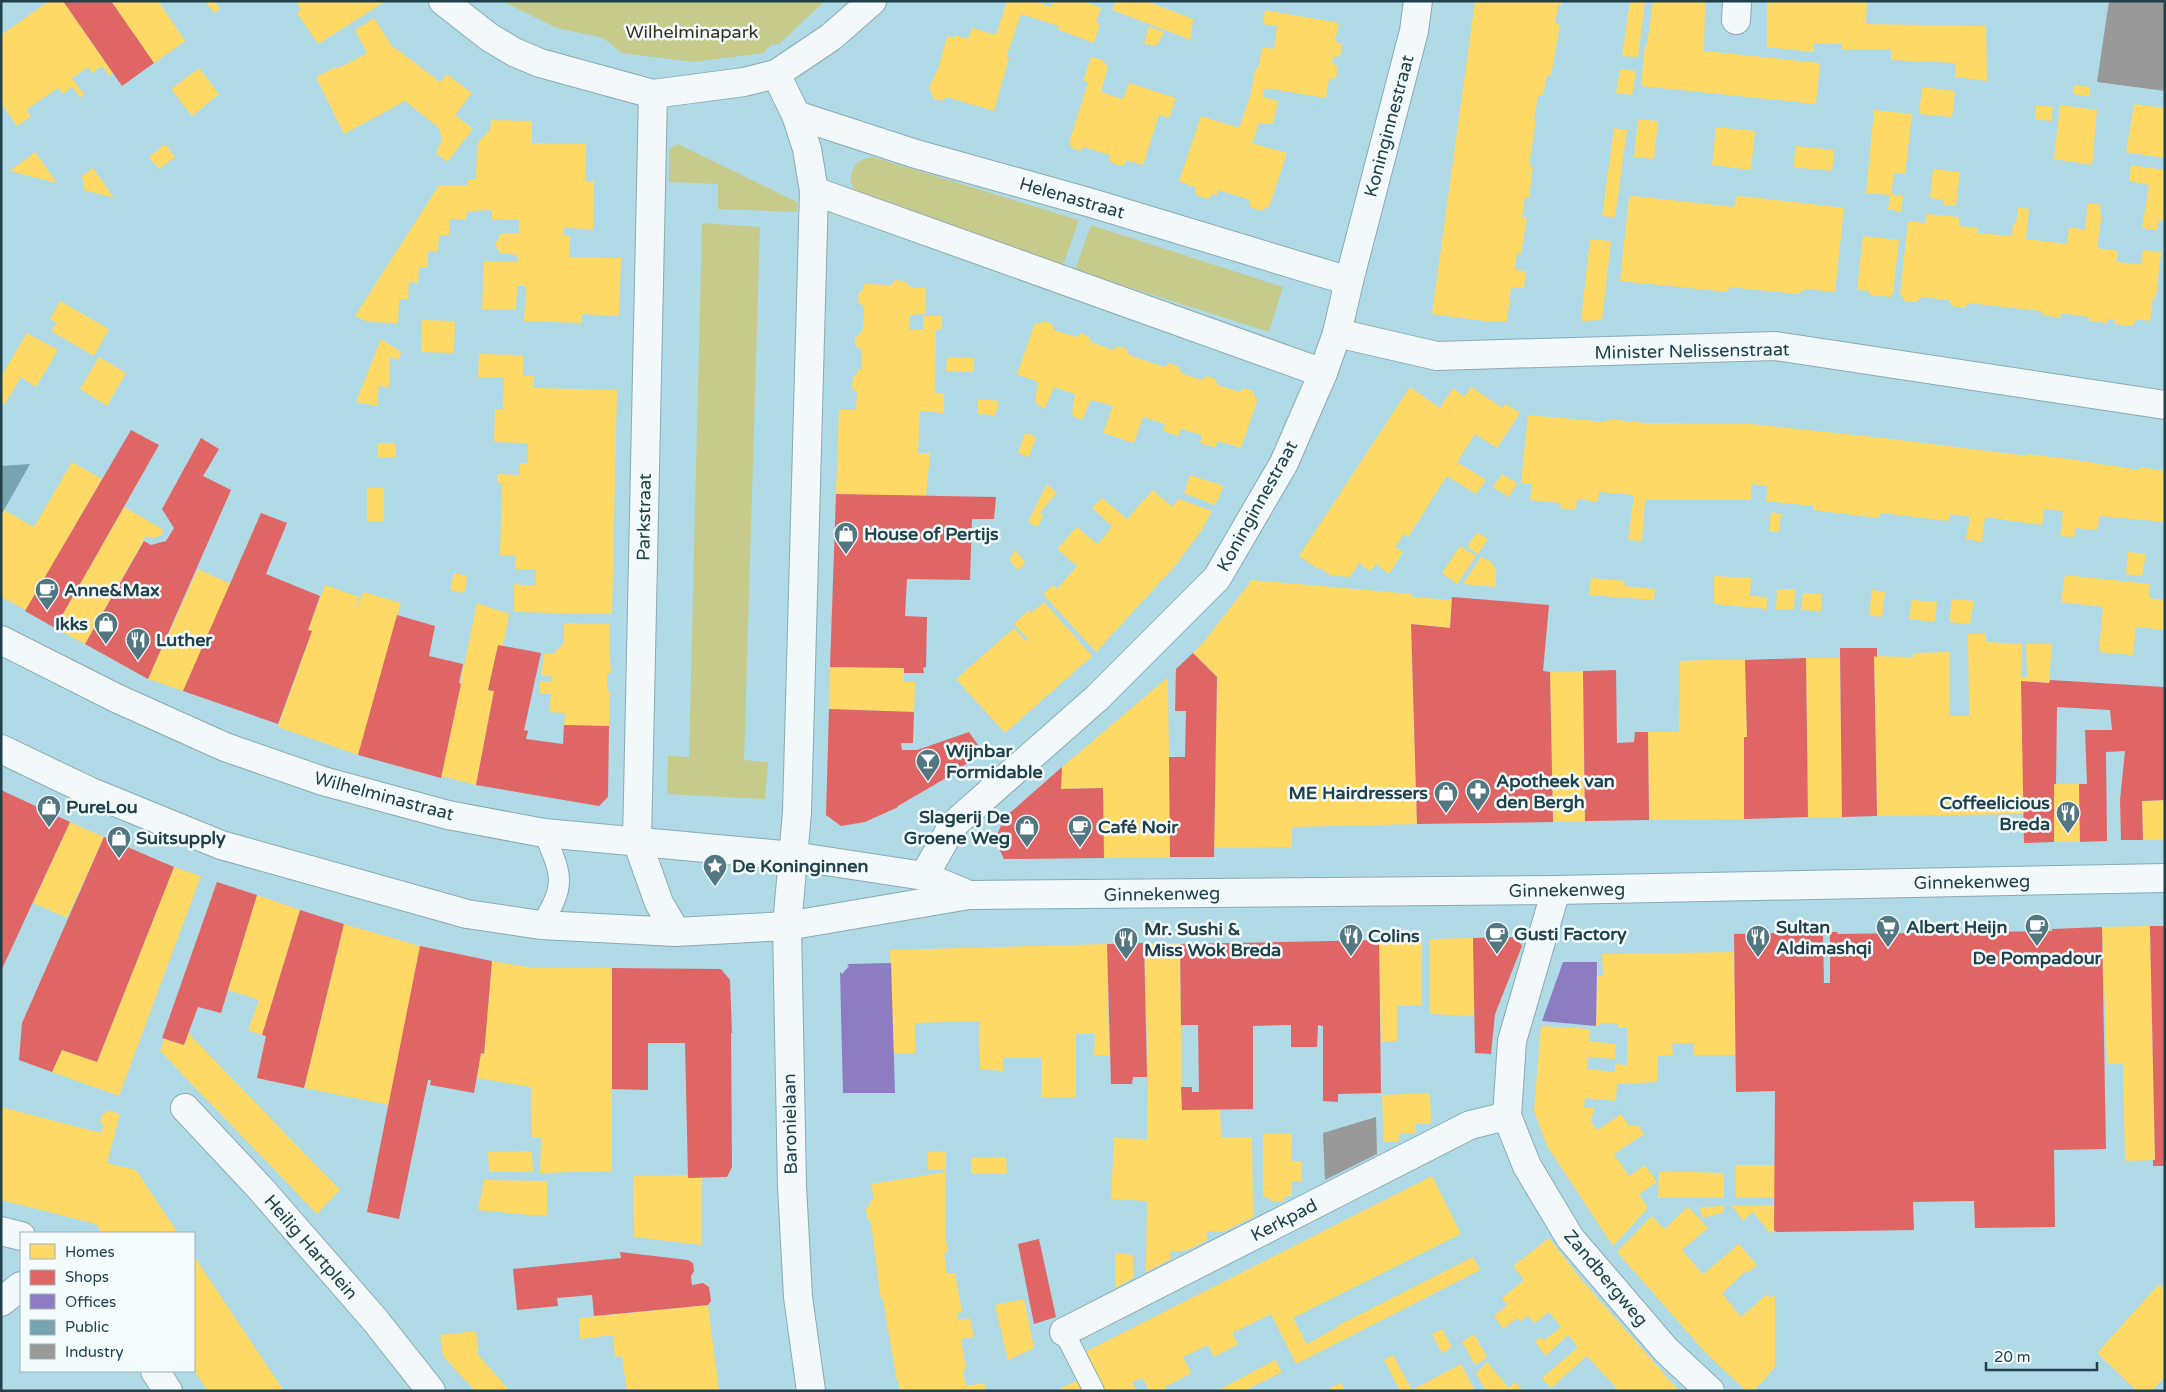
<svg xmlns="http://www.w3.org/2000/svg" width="2166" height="1392" font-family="'Varela Round',sans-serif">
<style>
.green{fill:#c6cb8c}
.homes{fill:#ffd966}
.shops{fill:#e06666}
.offices{fill:#8e7cc3}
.public{fill:#76a5af}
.industry{fill:#999}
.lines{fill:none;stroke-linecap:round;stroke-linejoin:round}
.service-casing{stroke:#8aabb4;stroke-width:22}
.pedestrian-casing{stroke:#8aabb4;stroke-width:30}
.minor-casing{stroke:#8aabb4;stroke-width:30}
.tertiary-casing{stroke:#8aabb4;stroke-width:30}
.service{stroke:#f3f9fb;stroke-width:20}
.pedestrian{stroke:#f3f9fb;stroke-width:28}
.minor{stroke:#f3f9fb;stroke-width:28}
.tertiary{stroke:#f3f9fb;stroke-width:28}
.labels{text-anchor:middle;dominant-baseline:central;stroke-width:5;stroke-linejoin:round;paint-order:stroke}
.park-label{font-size:18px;fill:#35301a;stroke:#f4fbfd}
.street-label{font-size:18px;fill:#21414a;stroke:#f4fbfd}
.poi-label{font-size:18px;font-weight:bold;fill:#21414a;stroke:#f4fbfd;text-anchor:start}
</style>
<rect width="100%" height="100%" fill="#afdae6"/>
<!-- green -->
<g class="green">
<path d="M502 1H825L779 44 771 45 763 53 694 62 622 53 603 38 557 28Z"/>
<path d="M678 144 797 202V212L718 209V184L669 182V149Z"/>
<path d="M873 157 1079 220 1063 265 858 198 850 180C854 164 856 160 873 157Z"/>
<path d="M702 223 760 227 744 760 768 762 765 799 667 794 668 756 689 757Z"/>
<path d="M1091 225 1283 287 1269 332 1075 270Z"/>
</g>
<!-- homes -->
<g class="homes">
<path d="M49 1H63L113 73 109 76 102 66 92 73 88 67 72 78 84 94 80 97 72 87 63 94 58 88 26 110 31 116 17 126 1 103V35Z"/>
<path d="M111 1H158L185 41 154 63Z"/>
<path d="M205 1H214L220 9 214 13Z"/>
<path d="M296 1H386L318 44 297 13 301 10Z"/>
<path d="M1007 1H1034L1051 7 1053 1H1084L1101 8 1096 22 1100 24 1094 43 1057 29 1059 26 1021 14 1006 58H1009L994 111 947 97 942 101 934 99 929 87 938 69 947 36 954 38 955 35 968 39 972 28 996 35Z"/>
<path d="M1116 1H1146L1193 19 1191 40 1112 10Z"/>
<path d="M1475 1H1562V6L1558 5 1555 24H1560L1551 76 1547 75 1543 95H1538L1534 120 1536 119 1529 166 1533 167 1529 197H1525L1522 217H1527L1521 254 1517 253 1515 270 1526 271 1524 288 1511 287 1507 321H1485L1432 314Z"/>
<path d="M1630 1H1645L1638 57 1622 56Z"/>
<path d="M1653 1H1705L1704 51 1820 63 1816 104 1641 86 1645 45H1647Z"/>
<path d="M1767 1H1867L1866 24 1986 26 1987 81 1955 77 1956 63 1891 60V49H1842L1841 44 1814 43V52L1767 47Z"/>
<path d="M1265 10 1339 23 1335 41 1342 45 1340 56 1333 57 1332 63 1338 67 1336 78 1329 79 1326 98 1265 88 1263 97 1278 101 1273 124 1259 123 1252 143 1287 153 1269 207 1267 206 1262 211 1250 207V200L1219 190 1217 195 1213 194 1208 199 1196 195V188L1179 181 1201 116 1239 128 1251 93 1255 69H1258L1262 47 1274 49 1277 26 1263 24Z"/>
<path d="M374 18 393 48 394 47 440 82 447 74 472 93 455 115 473 129 447 162 436 153 442 139 439 128 405 101 344 134 316 77 336 67 337 69 367 53 355 30Z"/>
<path d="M1149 26 1164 32 1158 44 1153 46 1144 43Z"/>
<path d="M1091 57 1102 60 1108 66 1101 92 1123 99 1129 83 1176 98 1169 118 1159 115 1143 165 1126 160 1125 164 1121 166 1112 163 1109 159 1110 155 1084 147 1080 151 1072 148 1069 143 1088 82 1083 81Z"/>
<path d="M199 68 219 94 192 116 171 89Z"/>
<path d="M1620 69 1636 71 1632 95 1616 93Z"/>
<path d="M2074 85 2090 87 2089 96 2073 94Z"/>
<path d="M1922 87 1955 91 1952 117 1919 114Z"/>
<path d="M2134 104 2165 108V158L2126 152Z"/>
<path d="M2036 105 2053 107 2051 121 2035 119Z"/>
<path d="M2060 105 2097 110 2092 165 2054 159Z"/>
<path d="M1874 110 1912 114 1905 174 1894 173 1891 194 1903 196 1901 212 1888 209 1890 195 1866 193Z"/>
<path d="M1638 119 1658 121 1654 159 1634 157Z"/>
<path d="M491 120 532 121V143L586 144 585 181H594L593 229 564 228V235L570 236 569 257 621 258 619 316 582 314V323L524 321 526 286H517L516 310 482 309 484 261 518 262V255L500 253 495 244 500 235 504 233H519V220L492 219V210L467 211 466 219H449V235H439L438 251H428V267H419L418 283 409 282 408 299H399L398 323 368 322 355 316 439 185H468V179H476L477 147 479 141 490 130Z"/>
<path d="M1716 127 1755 131 1751 170 1712 165Z"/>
<path d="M1614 128 1627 130 1615 217 1602 216Z"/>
<path d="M165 144 175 157 159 169 149 157Z"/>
<path d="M1796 146 1834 150 1832 171 1793 167Z"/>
<path d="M35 152 57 183 10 171Z"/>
<path d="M2131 165 2165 170V221L2159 220 2157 230 2142 228 2149 185 2129 181Z"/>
<path d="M93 168 114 198 84 190 82 176Z"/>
<path d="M1933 169 1960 172 1956 206 1944 205V200L1930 198Z"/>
<path d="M1634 196 1734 207 1736 197 1741 196 1844 208 1835 292 1805 289 1798 294 1729 287 1728 292 1620 281 1629 197Z"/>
<path d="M2088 203 2101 205 2100 213H2102L2097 248 2118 251 2116 262 2141 264 2143 250 2161 252 2156 298H2153L2150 321 2136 319 2133 326 2114 324 2115 319H2107V323L2089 321V317L2061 313 2060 318 2042 315 2043 311H2040L1968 303 1965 308 1952 306 1949 300 1921 297 1917 302 1905 301 1900 294 1908 221 1925 223 1927 214 1959 217V226L1978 228V233L2012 236 2013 224H2016L2018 207 2029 209 2026 239 2067 244 2069 227 2085 230Z"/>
<path d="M1863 236 1899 240 1893 294H1891V297L1870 295V291L1857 290Z"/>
<path d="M1590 239 1611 241 1602 320 1581 321Z"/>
<path d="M895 280 904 281 912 288H926L925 314 910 315 909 330H923V316H942V330H936L935 394 944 393V413L920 411 918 453H930L926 497 836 494 839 410H856L857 392 852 388 853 377 857 374V369L862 370V351L855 345V338L863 330 864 307 858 302 859 292 864 289V284L891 285Z"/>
<path d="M60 301 109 329 94 356 51 331 57 323 50 319Z"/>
<path d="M422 320 455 321 454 353 421 352Z"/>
<path d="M1043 321 1052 324 1054 330 1076 337 1081 333 1089 337 1091 342 1113 350 1117 346 1127 349 1129 355 1164 367 1169 363 1178 366 1181 373 1201 380 1207 376 1215 379 1218 385 1239 392 1244 388 1253 391 1255 397 1258 398 1241 448 1218 441 1215 448 1200 443 1202 435 1181 429 1178 436 1163 431 1165 424 1143 417 1134 443 1103 433 1113 406 1091 400 1082 420 1074 417 1072 413 1075 394 1054 387 1045 408 1037 405 1035 400 1038 382 1017 374 1035 323 1039 324Z"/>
<path d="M27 333 58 350 36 387 21 377 4 405 1 404V376Z"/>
<path d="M381 339 401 352 399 359 390 358 389 387 379 386 377 406 356 402Z"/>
<path d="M479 354 523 355V376H534V388L617 390 612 614 514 612V584L536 586V569H515L516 555H500L502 484 520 483H497V474L520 475V463H528V443L494 442 495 409 503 410 504 377H478Z"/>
<path d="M99 357 126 373 107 406 80 389Z"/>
<path d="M947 357 974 358V372L946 371Z"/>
<path d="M1410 387 1440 408 1453 388 1464 397 1471 387 1503 408 1506 404 1520 413 1497 448 1475 434 1457 462 1486 480 1476 494 1447 476 1408 537 1404 534 1395 547 1403 552 1389 574 1376 564 1370 571 1359 563 1350 577 1330 575 1320 568 1318 569 1299 556Z"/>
<path d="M978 399 999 401 995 415 977 414Z"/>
<path d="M1528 415 1607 422V419L1646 423 1751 424 1892 439 2028 456V454L2069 459 2139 470V467L2165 471V522L2100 516 2097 530 2076 528 2074 537 2060 536 2063 511 2044 509 2042 525 1985 517 1982 542 1966 539 1970 517 1950 514 1948 521 1881 513 1879 518 1813 510V506L1766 501 1768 486 1751 484V500H1645L1642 541 1628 540 1634 495 1599 492 1598 502 1577 499 1576 510 1560 508 1561 503 1530 500 1532 484 1521 483Z"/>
<path d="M1025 433 1036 437 1029 457 1018 453Z"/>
<path d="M377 443H395L396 457H378Z"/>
<path d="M72 462 102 479 26 610 1 597V514L4 510 34 527Z"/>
<path d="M1502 474 1517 483 1509 497 1493 487Z"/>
<path d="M1190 475 1224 486 1215 505 1184 493Z"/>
<path d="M1047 484 1057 493 1040 512 1043 515 1038 527 1028 522Z"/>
<rect x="367" y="488" width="17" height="33"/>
<path d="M1153 490 1172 507 1179 499 1212 511 1201 531 1175 566 1096 652 1043 594 1053 585 1057 589 1077 566 1057 549 1077 527 1097 544 1104 537 1112 526 1092 508 1102 498 1127 519Z"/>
<path d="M124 507 164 530 160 536 151 538 146 536 85 644 55 628Z"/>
<path d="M1771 512 1781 514 1779 532H1769Z"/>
<path d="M1477 532 1488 539 1478 554 1467 547Z"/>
<path d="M1460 546 1476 556 1457 584 1442 573Z"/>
<path d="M1015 550 1026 563 1018 570 1009 560Z"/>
<path d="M2128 552 2146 554 2142 576 2126 574Z"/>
<path d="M1481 557 1490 561 1496 569V587L1463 584Z"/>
<path d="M198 569 231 584 183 691 148 679Z"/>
<path d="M454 573 467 576 464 593 450 590Z"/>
<path d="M2065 575 2150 584 2149 598 2165 600V630L2136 627 2133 655 2099 652 2103 607 2061 602Z"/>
<path d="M1714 576 1751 578 1750 596 1767 597V609L1714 604Z"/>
<path d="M1591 578 1625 581 1624 586 1655 589 1654 600 1589 595Z"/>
<path d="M1252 580 1412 594V597L1452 600 1450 628 1411 624 1417 824 1292 827V847L1214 848 1217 677 1193 653 1206 639Z"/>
<path d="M325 585 359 597 355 611 363 592 401 603 358 755 278 727 312 631 308 630Z"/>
<path d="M1777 589H1795L1794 610 1776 609Z"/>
<path d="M1872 590 1885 592 1882 617 1869 615Z"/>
<path d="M1803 593 1822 594 1821 611 1801 610Z"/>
<path d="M1952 599 1974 601 1970 624 1949 622Z"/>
<path d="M1912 600 1937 602 1935 622 1909 619Z"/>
<path d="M1044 602 1092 656 1005 733 956 679 1014 628 1026 641 1028 639 1014 624 1029 610 1031 613Z"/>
<path d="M477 603 509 614 503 646 498 645 488 690 494 691 476 785 441 776Z"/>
<path d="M564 623 609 624V648L611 672 607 675V690L611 693 609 694V726L564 725 565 713 549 712 551 694 540 693V681L552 682V676H541L544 654H553L564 643Z"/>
<path d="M1968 634H1986V642L2022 644 2021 677H2027L2026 644H2052L2049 683 2021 681 2025 814 1877 816 1874 656 1910 657H1913V653L1950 652 1949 716H1969Z"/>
<path d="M1806 658H1840L1842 817H1808Z"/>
<path d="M1710 660H1745L1747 737H1744V819L1649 820 1648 732H1679L1680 661Z"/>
<path d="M830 667 904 668V682H915L914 712 829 709Z"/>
<path d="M1583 671 1585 821 1553 822 1550 672Z"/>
<path d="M1168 677 1170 857 1104 858 1103 788 1061 789 1062 767Z"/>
<path d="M2054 784H2079L2080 842H2054Z"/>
<path d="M2165 800V840H2143L2142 801Z"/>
<path d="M70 822 104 837 67 918 33 903Z"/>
<path d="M174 867 201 876 119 1096 52 1072 62 1050 97 1062Z"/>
<path d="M257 895 300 910 262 1035 248 1030 259 1000 228 990Z"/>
<path d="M344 924 420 946 389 1105 304 1088Z"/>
<path d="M2150 926 2155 1160 2125 1161 2123 1064H2107L2102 927Z"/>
<path d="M1473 938 1474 1016 1430 1014V939Z"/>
<path d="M1379 940H1422V1005L1397 1006V1041L1381 1042Z"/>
<path d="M1144 943H1180L1182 1110 1220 1109 1221 1137H1252L1253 1217 1223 1232 1207 1231V1240L1188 1250 1170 1252 1171 1259 1146 1272 1147 1201 1111 1199 1114 1138 1147 1139 1148 1076Z"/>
<path d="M1107 944 1109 1055H1094L1095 1034H1076V1097L1041 1098V1058H1003V1071L980 1069 979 1021 915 1023V1053H893L890 950Z"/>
<path d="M1734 952 1736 1055H1694V1043H1672L1673 1055 1658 1056 1657 1082 1617 1084 1616 1101 1585 1098 1584 1108H1594L1591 1122 1597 1130 1621 1114 1629 1126 1638 1125 1644 1134 1614 1154 1629 1176 1645 1165 1657 1182 1639 1194 1648 1208 1613 1246 1547 1146 1534 1111 1541 1026 1590 1029 1589 1041 1616 1044 1615 1059 1588 1057 1587 1069 1615 1072V1064L1627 1065V1028H1617L1618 1023H1599V1026H1596L1597 976H1603L1602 954Z"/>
<path d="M492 961 532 968H612V1171L540 1173 541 1138H532L531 1087 477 1078 481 1053 484 1054Z"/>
<path d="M188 1033 340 1190 317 1214 160 1051 164 1039 184 1045Z"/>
<path d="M1430 1093 1431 1124H1416V1133H1399V1141L1384 1142 1382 1095Z"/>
<path d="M1 1107 101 1133 104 1124 100 1123 102 1113 106 1114 107 1110 120 1114 107 1163 136 1170 178 1233H102L96 1224 1 1200Z"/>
<path d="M1263 1134H1292L1291 1161H1302V1181H1292V1196H1286L1283 1201H1271L1268 1197H1263Z"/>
<path d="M532 1151 533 1172H489L488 1152Z"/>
<path d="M946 1151V1170H928V1152Z"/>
<path d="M1006 1157 1007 1174H971V1158Z"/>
<rect x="1736" y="1165" width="39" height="32"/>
<path d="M1659 1171 1724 1173V1198H1658Z"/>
<path d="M945 1172V1236L948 1252 944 1253 947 1274 955 1273 962 1312 957 1313 958 1320 970 1318 974 1337 961 1339 966 1369 963 1371 966 1386 984 1383 986 1391H900L898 1381H897L883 1300H881L871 1223 867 1218 866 1208 871 1203 870 1200H874L871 1184Z"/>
<path d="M688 1175V1178L702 1177V1245L634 1237 633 1176Z"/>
<path d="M1432 1176 1461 1234 1293 1318 1307 1344 1338 1327 1337 1326 1473 1257 1480 1270 1296 1364 1271 1314 1232 1333 1238 1344 1214 1357 1208 1345 1183 1357 1191 1373 1165 1387 1167 1391H1149L1143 1378 1132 1382 1136 1391H1105L1085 1352Z"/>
<path d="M484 1180 547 1181V1215H530L478 1210Z"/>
<path d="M1775 1205 1774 1230 1770 1233 1753 1212 1743 1221 1732 1206Z"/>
<path d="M1724 1206V1212L1703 1218 1699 1207Z"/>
<path d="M1688 1207 1708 1228 1682 1250 1703 1274 1739 1244 1757 1265 1747 1273 1746 1271 1722 1293 1741 1317 1767 1294 1769 1297 1775 1296V1367L1754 1391H1746L1705 1352 1617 1252 1652 1216 1664 1229Z"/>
<path d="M1549 1238 1580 1278 1679 1391H1615L1617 1389 1587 1356 1551 1388 1542 1378 1578 1347 1568 1335 1546 1356 1535 1342 1540 1337 1543 1341 1561 1327 1549 1312 1535 1323 1528 1316 1520 1321 1517 1318 1503 1329 1494 1316 1507 1305 1502 1298 1524 1280 1513 1266Z"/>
<path d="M1115 1253 1133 1255V1278L1115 1288Z"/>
<path d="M194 1256 284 1391H207L203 1384 194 1370Z"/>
<path d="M2159 1284 2165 1289V1376L2152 1391H2137L2097 1353Z"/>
<path d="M1024 1299 1034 1348 1008 1360 995 1305Z"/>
<path d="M708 1305 719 1391H627L622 1356 615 1357 613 1335 580 1339 579 1318Z"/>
<path d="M1442 1329 1452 1347 1442 1353 1432 1334Z"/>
<path d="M476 1331 478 1352H476L508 1389 507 1391H475L443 1356 440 1335Z"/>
<path d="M1474 1334 1487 1357 1475 1365 1462 1342Z"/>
<path d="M1393 1355 1412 1390 1461 1364 1475 1391H1400L1384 1360Z"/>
<path d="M1275 1360 1282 1372 1244 1391H1217Z"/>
<path d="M1487 1362 1509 1388 1515 1382 1523 1391H1486L1476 1373Z"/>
<path d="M1078 1380 1083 1391H1063L1061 1388Z"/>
<path d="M1341 1383 1345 1391H1331L1330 1388Z"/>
</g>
<!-- shops -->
<g class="shops">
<path d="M63 1H111L154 63 122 86Z"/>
<path d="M131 430 159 445 55 628 25 611Z"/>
<path d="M201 438 219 449 203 476 231 490 148 679 85 644 144 541 151 545 166 541 174 528 162 509Z"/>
<path d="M836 494 996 497 994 519H972L970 580 907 579 905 616 927 617 926 667 923 668 924 673H904V668L830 667Z"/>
<path d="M261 513 287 523 266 574 320 596 308 630 312 631 278 724 183 691Z"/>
<path d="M1452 597 1549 605 1543 671 1550 672 1553 822 1417 824 1411 624 1450 628Z"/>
<path d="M397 615 435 626 429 656 463 664 459 683 461 684 441 778 358 755Z"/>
<path d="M498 645 541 653 524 730 528 731 526 739 563 744 564 725 609 726 608 797 599 806 476 785 494 691 488 690Z"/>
<path d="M1840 648H1877V657L1874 656 1877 816 1842 817Z"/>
<path d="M1193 653 1217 677 1214 857H1170L1169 757H1185L1186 711H1175L1176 669Z"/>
<path d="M1806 658 1808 817 1744 819V737H1747L1745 660Z"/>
<path d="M1616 670 1617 743 1634 742 1635 732H1648L1649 820 1585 821 1583 671Z"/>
<path d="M2050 680 2165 687V800L2142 801 2143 840H2121L2120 800 2125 751 2106 752 2107 841 2080 842 2079 784H2087L2085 730H2112L2110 710 2057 707 2056 784H2054V842L2024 843 2021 681 2049 683Z"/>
<path d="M829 709 914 712 913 743H901L902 750H917L969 732 983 752 946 778 898 806 896 809V808L865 822 841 826 826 815Z"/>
<path d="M1062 767 1061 789 1103 788 1104 858 1004 859 995 840 1004 818Z"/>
<path d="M1 790 70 822 1 971Z"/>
<path d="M104 837 174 867 97 1062 62 1050 52 1072 19 1060 22 1023Z"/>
<path d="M217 882 257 895 221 1013 198 1007 184 1045 162 1038Z"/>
<path d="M300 910 344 924 304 1088 257 1078 266 1036 262 1035Z"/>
<path d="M2150 926H2165V1166H2153V1160H2155Z"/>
<path d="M2102 927 2106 1149 2054 1150 2055 1227 1975 1228 1974 1201 1913 1202 1914 1230 1776 1232 1774 1230 1775 1091 1736 1092 1734 934 1823 932 1824 983H1830V932H1837L1838 934 2052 931V929Z"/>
<path d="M1516 937 1522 946 1495 1014 1491 1054 1475 1053 1473 938Z"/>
<path d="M1379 940 1381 1093 1338 1094V1102L1323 1101V1026L1318 1025 1317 1047H1291V1025L1253 1026V1109L1182 1110 1181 1087H1192V1092H1199L1198 1025H1181L1180 944Z"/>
<path d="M1144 943 1147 1077H1133L1132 1084H1111L1107 944Z"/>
<path d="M420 946 492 961 484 1054 481 1053 474 1093 430 1085 431 1080H428L399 1219 367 1212Z"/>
<path d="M612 968 721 969 730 980 732 1033H731L732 1167 727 1177 688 1178 685 1043H648V1090L612 1089Z"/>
<path d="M1039 1239 1056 1317 1034 1324 1018 1244Z"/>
<path d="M620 1252 688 1260 693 1263 694 1271 691 1276 692 1285 703 1283 709 1287 711 1301 708 1305 594 1316 592 1295 557 1298 558 1306 517 1310 513 1269 621 1258Z"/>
</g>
<!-- offices -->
<g class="offices">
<path d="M1563 962H1597L1596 1026 1542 1021Z"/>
<path d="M891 963 895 1093H843L840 972 842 974 849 966 847 964Z"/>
</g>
<!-- public -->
<path class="public" d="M30 464 4 510 1 514V466Z"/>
<!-- industry -->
<g class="industry">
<path d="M2109 1H2165V91L2097 82Z"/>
<path d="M1376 1117 1377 1154 1325 1180 1323 1133Z"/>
</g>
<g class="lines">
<defs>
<g id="service">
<path d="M541 925C567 884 562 876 544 833"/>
<path d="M1064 1332 1094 1391"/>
</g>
<g id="pedestrian">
<path d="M1 1231 21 1236"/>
<path d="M1 1302 21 1286"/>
<path d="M155 1371 168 1391"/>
</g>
<g id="minor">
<path d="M443 1 489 37 514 52 540 63 653 94 744 82 776 74 831 37 872 1"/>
<path d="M1736 20 1737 1"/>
<path d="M776 74 796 115 807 149 814 191 797 812 787 926 792 1186 798 1297 811 1391"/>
<path d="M653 94 637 841 659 903 676 932"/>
<path d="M796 115 916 154 1088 202 1349 281"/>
<path d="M814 191 1323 373"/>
<path d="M1337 333 1437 356 1775 346 2165 405"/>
<path d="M924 876 953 825 1097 698 1217 578 1284 463 1323 373 1337 333 1349 281 1414 31 1418 1"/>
<path d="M1556 890 1512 1041 1507 1116 1527 1166 1570 1238 1666 1350 1710 1391"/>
<path d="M185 1108 260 1188 375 1320 431 1391"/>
<path d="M1064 1332 1470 1125 1507 1116"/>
</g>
<g id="tertiary">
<path d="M1 640 116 698 225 747 323 781 448 815 544 833 793 856 924 876 969 895"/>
<path d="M1 749 91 792 221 845 467 914 541 925 676 932 787 926 969 895 1556 890 2165 878"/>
</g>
</defs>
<!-- service casing -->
<use href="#service" class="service-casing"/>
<!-- pedestrian casing -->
<use href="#pedestrian" class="pedestrian-casing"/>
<!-- minor casing -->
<use href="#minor" class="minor-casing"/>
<!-- tertiary casing -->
<use href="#tertiary" class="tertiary-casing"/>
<!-- service -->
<use href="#service" class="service"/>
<!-- pedestrian -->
<use href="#pedestrian" class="pedestrian"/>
<!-- minor -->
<use href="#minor" class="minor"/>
<!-- tertiary -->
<use href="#tertiary" class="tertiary"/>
</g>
<!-- icons -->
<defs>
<symbol id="shop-pin" viewBox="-11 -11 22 30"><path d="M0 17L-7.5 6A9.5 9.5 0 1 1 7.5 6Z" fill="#537781" stroke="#f4fbfd"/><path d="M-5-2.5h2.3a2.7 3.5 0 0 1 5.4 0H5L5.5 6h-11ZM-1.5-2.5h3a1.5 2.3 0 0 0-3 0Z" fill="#fff"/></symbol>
<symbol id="cafe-pin" viewBox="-11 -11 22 30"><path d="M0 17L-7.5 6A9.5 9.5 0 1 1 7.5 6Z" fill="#537781" stroke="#f4fbfd"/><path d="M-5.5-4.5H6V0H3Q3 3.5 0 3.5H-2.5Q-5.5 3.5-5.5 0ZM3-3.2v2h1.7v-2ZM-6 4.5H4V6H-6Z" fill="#fff"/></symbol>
<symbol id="restaurant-pin" viewBox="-11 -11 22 30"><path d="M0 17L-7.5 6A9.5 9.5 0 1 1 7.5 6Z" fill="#537781" stroke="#f4fbfd"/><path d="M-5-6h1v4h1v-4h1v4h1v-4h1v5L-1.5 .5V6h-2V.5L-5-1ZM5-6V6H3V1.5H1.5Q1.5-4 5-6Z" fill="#fff"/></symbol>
<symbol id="bar-pin" viewBox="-11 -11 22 30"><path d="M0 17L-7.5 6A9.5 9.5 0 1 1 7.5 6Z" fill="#537781" stroke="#f4fbfd"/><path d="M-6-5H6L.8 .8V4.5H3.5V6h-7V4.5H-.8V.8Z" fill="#fff"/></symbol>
<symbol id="pharmacy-pin" viewBox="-11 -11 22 30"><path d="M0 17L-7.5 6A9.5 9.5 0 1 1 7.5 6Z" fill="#537781" stroke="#f4fbfd"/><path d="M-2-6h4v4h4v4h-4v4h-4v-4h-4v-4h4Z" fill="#fff"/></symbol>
<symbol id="sight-pin" viewBox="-11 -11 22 30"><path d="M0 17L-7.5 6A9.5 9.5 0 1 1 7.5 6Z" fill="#537781" stroke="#f4fbfd"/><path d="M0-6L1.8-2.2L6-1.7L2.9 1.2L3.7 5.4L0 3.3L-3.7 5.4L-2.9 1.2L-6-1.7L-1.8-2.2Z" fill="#fff"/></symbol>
<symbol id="supermarket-pin" viewBox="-11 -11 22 30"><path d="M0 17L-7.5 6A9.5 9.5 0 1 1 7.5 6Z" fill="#537781" stroke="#f4fbfd"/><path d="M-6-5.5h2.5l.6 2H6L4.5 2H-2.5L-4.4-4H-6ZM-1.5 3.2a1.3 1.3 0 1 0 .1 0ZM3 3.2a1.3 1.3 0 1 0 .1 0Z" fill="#fff"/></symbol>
</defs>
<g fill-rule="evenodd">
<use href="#shop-pin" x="832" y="520" width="28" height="38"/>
<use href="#cafe-pin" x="33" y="576" width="28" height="38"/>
<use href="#shop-pin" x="92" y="610" width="28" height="38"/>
<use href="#restaurant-pin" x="124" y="626" width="28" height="38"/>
<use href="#bar-pin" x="914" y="747" width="28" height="38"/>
<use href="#pharmacy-pin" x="1464" y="777" width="28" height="38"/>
<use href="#shop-pin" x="1432" y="779" width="28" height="38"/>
<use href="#shop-pin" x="35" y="793" width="28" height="38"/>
<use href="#restaurant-pin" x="2054" y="799" width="28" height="38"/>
<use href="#shop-pin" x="1013" y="813" width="28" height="38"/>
<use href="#cafe-pin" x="1066" y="813" width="28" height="38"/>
<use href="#shop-pin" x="105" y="824" width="28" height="38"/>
<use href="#sight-pin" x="701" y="852" width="28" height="38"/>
<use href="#cafe-pin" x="2023" y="912" width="28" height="38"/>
<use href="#supermarket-pin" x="1874" y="913" width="28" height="38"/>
<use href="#cafe-pin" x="1483" y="920" width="28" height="38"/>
<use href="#restaurant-pin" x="1337" y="922" width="28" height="38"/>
<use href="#restaurant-pin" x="1744" y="923" width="28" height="38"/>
<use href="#restaurant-pin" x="1112" y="925" width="28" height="38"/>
</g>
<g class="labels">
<!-- park labels -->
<g class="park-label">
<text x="692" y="32">Wilhelminapark</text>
</g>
<!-- street labels -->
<g class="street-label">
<text transform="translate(1389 126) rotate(-75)">Koninginnestraat</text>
<text transform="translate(1072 198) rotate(16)">Helenastraat</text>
<text transform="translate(1692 351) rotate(-1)">Minister Nelissenstraat</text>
<text transform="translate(1257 506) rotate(-61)">Koninginnestraat</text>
<text transform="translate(644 517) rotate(-89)">Parkstraat</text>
<text transform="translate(384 796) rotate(15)">Wilhelminastraat</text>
<text transform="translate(1972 882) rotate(-1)">Ginnekenweg</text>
<text transform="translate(1567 890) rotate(-1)">Ginnekenweg</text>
<text transform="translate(1162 894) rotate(-1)">Ginnekenweg</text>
<text transform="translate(790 1124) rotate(-91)">Baronielaan</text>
<text transform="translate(1284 1220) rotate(-27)">Kerkpad</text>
<text transform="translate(311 1247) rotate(49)">Heilig Hartplein</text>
<text transform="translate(1606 1278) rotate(50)">Zandbergweg</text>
</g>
<!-- poi labels -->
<g class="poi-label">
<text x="864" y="534">House of Pertijs</text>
<text x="64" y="590">Anne&amp;Max</text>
<text x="88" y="624" text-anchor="end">Ikks</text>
<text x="156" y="640">Luther</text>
<text x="946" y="751">Wijnbar<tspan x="946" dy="21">Formidable</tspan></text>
<text x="1496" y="781">Apotheek van<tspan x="1496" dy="21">den Bergh</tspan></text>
<text x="1428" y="793" text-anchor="end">ME Hairdressers</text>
<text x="2050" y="803" text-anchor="end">Coffeelicious<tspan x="2050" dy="21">Breda</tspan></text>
<text x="66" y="807">PureLou</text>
<text x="1010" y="817" text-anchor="end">Slagerij De<tspan x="1010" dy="21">Groene Weg</tspan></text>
<text x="1098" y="827">Café Noir</text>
<text x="136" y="838">Suitsupply</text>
<text x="732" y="866">De Koninginnen</text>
<text x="1776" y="927">Sultan<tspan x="1776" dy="21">Aldimashqi</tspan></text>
<text x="1906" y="927">Albert Heijn</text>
<text x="1144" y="929">Mr. Sushi &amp;<tspan x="1144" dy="21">Miss Wok Breda</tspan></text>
<text x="1514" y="934">Gusti Factory</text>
<text x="1368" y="936">Colins</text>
<text x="2037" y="958" text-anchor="middle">De Pompadour</text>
</g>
</g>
<!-- border -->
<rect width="2166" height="1392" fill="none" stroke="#21414a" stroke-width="5"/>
<!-- legend -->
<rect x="20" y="1232" width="175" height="140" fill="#f4fbfd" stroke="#a0b1b5"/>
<rect x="30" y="1244" width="25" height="15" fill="#ffd966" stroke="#a0b1b5"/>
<text x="65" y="1257" font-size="15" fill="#21414a">Homes</text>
<rect x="30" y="1270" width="25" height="15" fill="#e06666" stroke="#a0b1b5"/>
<text x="65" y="1282" font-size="15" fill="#21414a">Shops</text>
<rect x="30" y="1294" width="25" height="15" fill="#8e7cc3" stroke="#a0b1b5"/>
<text x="65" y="1307" font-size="15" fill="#21414a">Offices</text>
<rect x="30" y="1320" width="25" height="15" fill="#76a5af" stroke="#a0b1b5"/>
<text x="65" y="1332" font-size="15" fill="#21414a">Public</text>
<rect x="30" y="1344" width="25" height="15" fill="#999999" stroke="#a0b1b5"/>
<text x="65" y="1357" font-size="15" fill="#21414a">Industry</text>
<!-- scale -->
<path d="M1986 1362v8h111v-8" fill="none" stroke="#21414a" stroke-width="2.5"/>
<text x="1994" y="1362" font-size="15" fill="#21414a" stroke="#f4fbfd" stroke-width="4" paint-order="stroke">20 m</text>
</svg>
